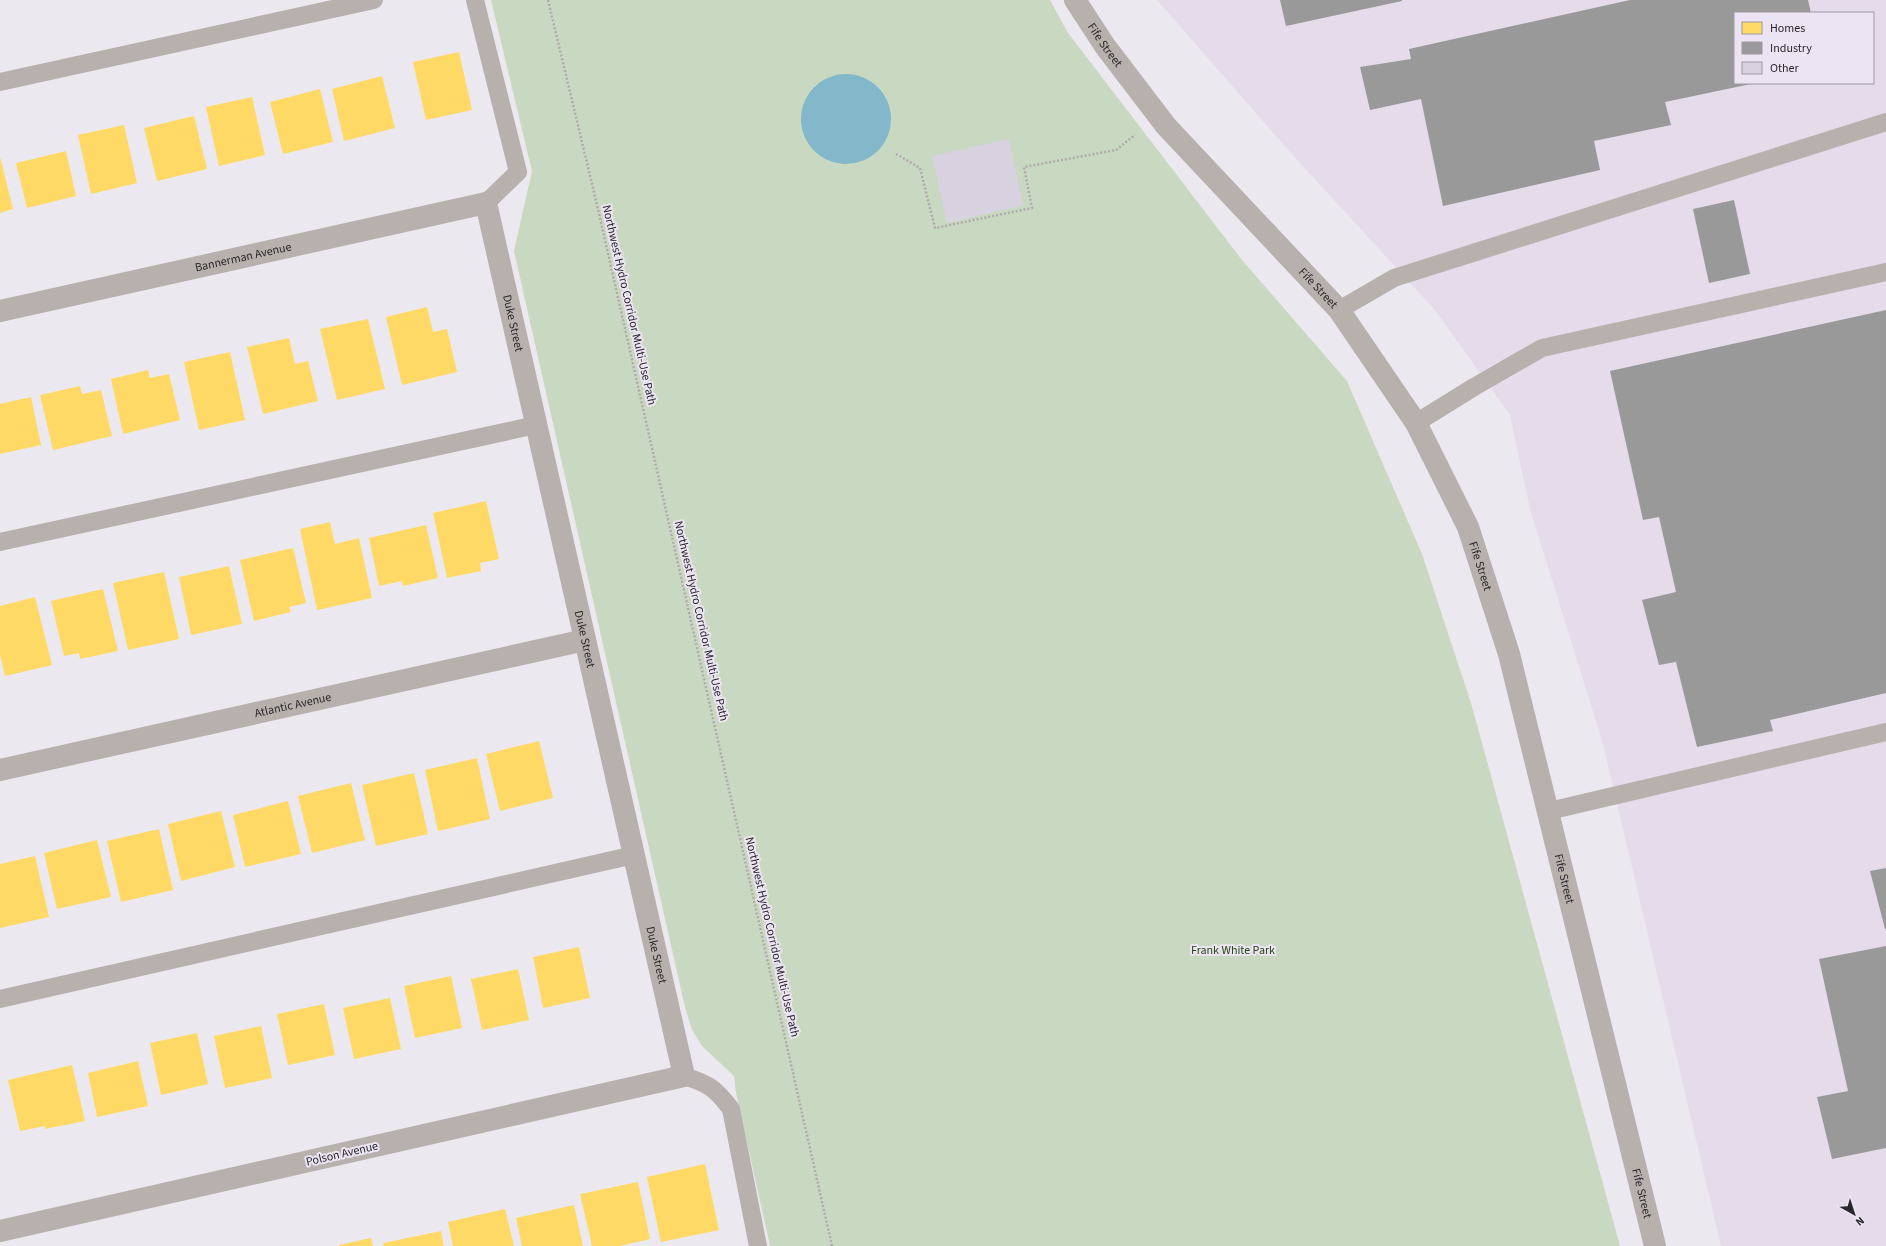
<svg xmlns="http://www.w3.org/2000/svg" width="1886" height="1246" font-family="'Source Sans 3',sans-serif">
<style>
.industrial{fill:#e5dbea;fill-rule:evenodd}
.green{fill:#c8d8c1}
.water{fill:#82b8c9}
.homes{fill:#ffd966}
.industry{fill:#999}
.building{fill:#d8d1df}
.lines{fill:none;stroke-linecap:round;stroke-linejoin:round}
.path{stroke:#b0abaa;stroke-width:2.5;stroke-dasharray:2 2;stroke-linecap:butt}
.lane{stroke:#b8b0ac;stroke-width:18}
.street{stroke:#b8b0ac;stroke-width:22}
.labels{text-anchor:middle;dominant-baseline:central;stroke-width:4;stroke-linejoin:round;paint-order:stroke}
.street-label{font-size:12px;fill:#29262c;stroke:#ece4f3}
.park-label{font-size:12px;fill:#26460f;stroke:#ece4f3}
</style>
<rect width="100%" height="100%" fill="#ece8f0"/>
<!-- industrial -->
<path class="industrial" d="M1157 0H1886V1246H1721L1603 744 1530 509 1510 415 1435 310 1290 152ZM1735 13H1873V83H1735Z"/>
<!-- green -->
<path class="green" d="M491 0H1050L1068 33 1242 260 1347 381 1422 554 1471 703 1620 1246H770L736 1093 734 1076 702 1046 692 1030 685 1007 514 251 532 171Z"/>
<!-- water -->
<circle class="water" cx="846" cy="119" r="45"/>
<!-- homes -->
<g class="homes">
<path d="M459 52 472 110 426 120 413 62Z"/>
<path d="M382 76 395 128 344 141 332 89Z"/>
<path d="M320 89 333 142 283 154 270 102Z"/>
<path d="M252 97 265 155 219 166 206 107Z"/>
<path d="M194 116 207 169 157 181 144 128Z"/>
<path d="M124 125 137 183 91 194 78 135Z"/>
<path d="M66 151 76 196 27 208 16 163Z"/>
<path d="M0 157 13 209 0 213Z"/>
<path d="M427 307 433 332 447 329 457 372 402 385 386 317Z"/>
<path d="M368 319 385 389 337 400 320 329Z"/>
<path d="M289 338 295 364 308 361 318 401 263 414 247 347Z"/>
<path d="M230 352 245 420 199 430 184 362Z"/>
<path d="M148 370 150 378 169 374 180 420 123 434 111 379Z"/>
<path d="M80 386 82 394 101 390 112 436 53 450 40 395Z"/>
<path d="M31 397 41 445 0 454V404Z"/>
<path d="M486 501 499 559 480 563 481 571 447 578 433 513Z"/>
<path d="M330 522 335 544 359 538 372 598 317 610 300 529Z"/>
<path d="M426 525 438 578 403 586 402 581 379 586 369 538Z"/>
<path d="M293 548 306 603 289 607 291 612 254 621 240 560Z"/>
<path d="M229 566 242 624 191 635 179 577Z"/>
<path d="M164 572 179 639 128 650 113 583Z"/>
<path d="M103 589 118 651 80 659 79 653 64 656 51 601Z"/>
<path d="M35 597 52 665 5 676 0 655V606Z"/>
<path d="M539 741 553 798 500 811 486 754Z"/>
<path d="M477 758 490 819 438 831 425 770Z"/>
<path d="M414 773 428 834 376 846 362 785Z"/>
<path d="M351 783 365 840 312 853 298 796Z"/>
<path d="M288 801 301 854 245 867 233 815Z"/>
<path d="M221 811 235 867 181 881 168 824Z"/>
<path d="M159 829 173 890 121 902 107 841Z"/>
<path d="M97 840 111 897 57 909 44 853Z"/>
<path d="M35 856 49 917 0 928V864Z"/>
<path d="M579 947 590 998 543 1008 533 957Z"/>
<path d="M518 969 529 1020 482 1030 471 979Z"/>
<path d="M451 976 462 1028 415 1038 404 986Z"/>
<path d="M390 998 401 1049 354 1059 343 1008Z"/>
<path d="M324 1004 335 1055 288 1065 277 1014Z"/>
<path d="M261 1026 272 1078 225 1088 214 1036Z"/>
<path d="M197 1033 208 1084 161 1095 150 1043Z"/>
<path d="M138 1061 148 1106 97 1117 88 1073Z"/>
<path d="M72 1065 85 1121 45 1129V1126L20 1131 8 1080Z"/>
<path d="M705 1164 719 1230 661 1242 647 1177Z"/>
<path d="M638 1182 650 1239 620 1246H592L580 1194Z"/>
<path d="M574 1205 583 1246H522L516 1218Z"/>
<path d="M505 1209 514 1246H453L448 1222Z"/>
<path d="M441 1231 444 1246H384L383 1243Z"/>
<path d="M371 1238 373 1246H339V1245Z"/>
</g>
<!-- industry -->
<g class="industry">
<path d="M1280 0H1402V1L1286 26Z"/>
<path d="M1630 0H1808L1811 13H1735V83L1751 84 1665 102 1671 125 1594 141 1600 170 1443 206 1421 99 1370 110 1360 67 1411 59 1409 49Z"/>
<path d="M1734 200 1750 274 1709 283 1693 209Z"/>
<path d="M1886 310V693L1770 720 1773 731 1697 747 1676 662 1659 665 1642 600 1676 592 1659 517 1643 520 1610 371Z"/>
<path d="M1886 868V929H1885L1870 871Z"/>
<path d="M1886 946V1148L1832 1159 1817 1097 1848 1091 1819 959Z"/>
</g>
<!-- building -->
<path class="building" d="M1009 139 1023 205 947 223 932 156Z"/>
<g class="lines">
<!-- path -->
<g class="path">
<path d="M548 0 598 209 832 1246"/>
<path d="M896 154 920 168 935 228 1032 208 1024 167 1116 150 1135 135"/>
</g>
<!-- lane -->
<g class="lane">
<path d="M475 0 518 172 486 203"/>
<path d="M0 82 374 0"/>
<path d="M1339 310 1394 278 1886 122"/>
<path d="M1416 423 1474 387 1542 348 1886 272"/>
<path d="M0 542 536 425"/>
<path d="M1549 811 1886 732"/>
<path d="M0 999 634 855"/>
<path d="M684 1076C709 1084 715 1088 731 1109L758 1246"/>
</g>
<!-- street -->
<g class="street">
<path id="s1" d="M1075 0 1105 46 1166 126 1339 310 1416 423 1468 527 1509 654 1655 1246"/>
<path id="s2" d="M0 311 486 203 684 1076 0 1231"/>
<path id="s3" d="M0 770 585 640"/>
</g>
</g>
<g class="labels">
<!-- street labels -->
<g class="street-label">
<text stroke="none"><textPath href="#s1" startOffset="54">Fife Street</textPath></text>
<text stroke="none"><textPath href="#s2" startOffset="249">Bannerman Avenue</textPath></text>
<text stroke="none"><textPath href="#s1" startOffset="378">Fife Street</textPath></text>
<text transform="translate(629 305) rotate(77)">Northwest Hydro Corridor Multi-Use Path</text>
<text stroke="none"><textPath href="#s2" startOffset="621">Duke Street</textPath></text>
<text stroke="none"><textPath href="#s1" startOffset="702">Fife Street</textPath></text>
<text transform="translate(701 621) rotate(77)">Northwest Hydro Corridor Multi-Use Path</text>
<text stroke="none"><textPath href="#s2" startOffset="945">Duke Street</textPath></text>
<text stroke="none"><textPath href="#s3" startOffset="300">Atlantic Avenue</textPath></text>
<text stroke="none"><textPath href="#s1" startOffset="1026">Fife Street</textPath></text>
<text transform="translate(772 937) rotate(77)">Northwest Hydro Corridor Multi-Use Path</text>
<text stroke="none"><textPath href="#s2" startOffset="1269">Duke Street</textPath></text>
<text transform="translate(342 1154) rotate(-13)">Polson Avenue</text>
<text stroke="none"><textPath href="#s1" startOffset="1350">Fife Street</textPath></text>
</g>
<!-- park labels -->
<g class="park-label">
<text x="1233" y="950">Frank White Park</text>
</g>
</g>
<!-- legend -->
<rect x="1734" y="12" width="140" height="72" fill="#ece4f3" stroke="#9e98a3"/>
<rect x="1742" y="22" width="20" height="12" fill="#ffd966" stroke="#9e98a3"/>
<text x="1770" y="32" font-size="12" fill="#29262c">Homes</text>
<rect x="1742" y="42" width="20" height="12" fill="#999999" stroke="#9e98a3"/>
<text x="1770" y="52" font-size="12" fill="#29262c">Industry</text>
<rect x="1742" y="62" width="20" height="12" fill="#d8d1df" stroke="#9e98a3"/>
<text x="1770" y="72" font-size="12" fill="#29262c">Other</text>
<!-- north arrow -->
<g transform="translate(1854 1214) rotate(141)" stroke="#ece4f3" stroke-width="3" paint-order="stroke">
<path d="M0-3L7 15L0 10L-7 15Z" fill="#29262c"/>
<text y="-6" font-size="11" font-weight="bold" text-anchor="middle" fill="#29262c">N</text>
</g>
</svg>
